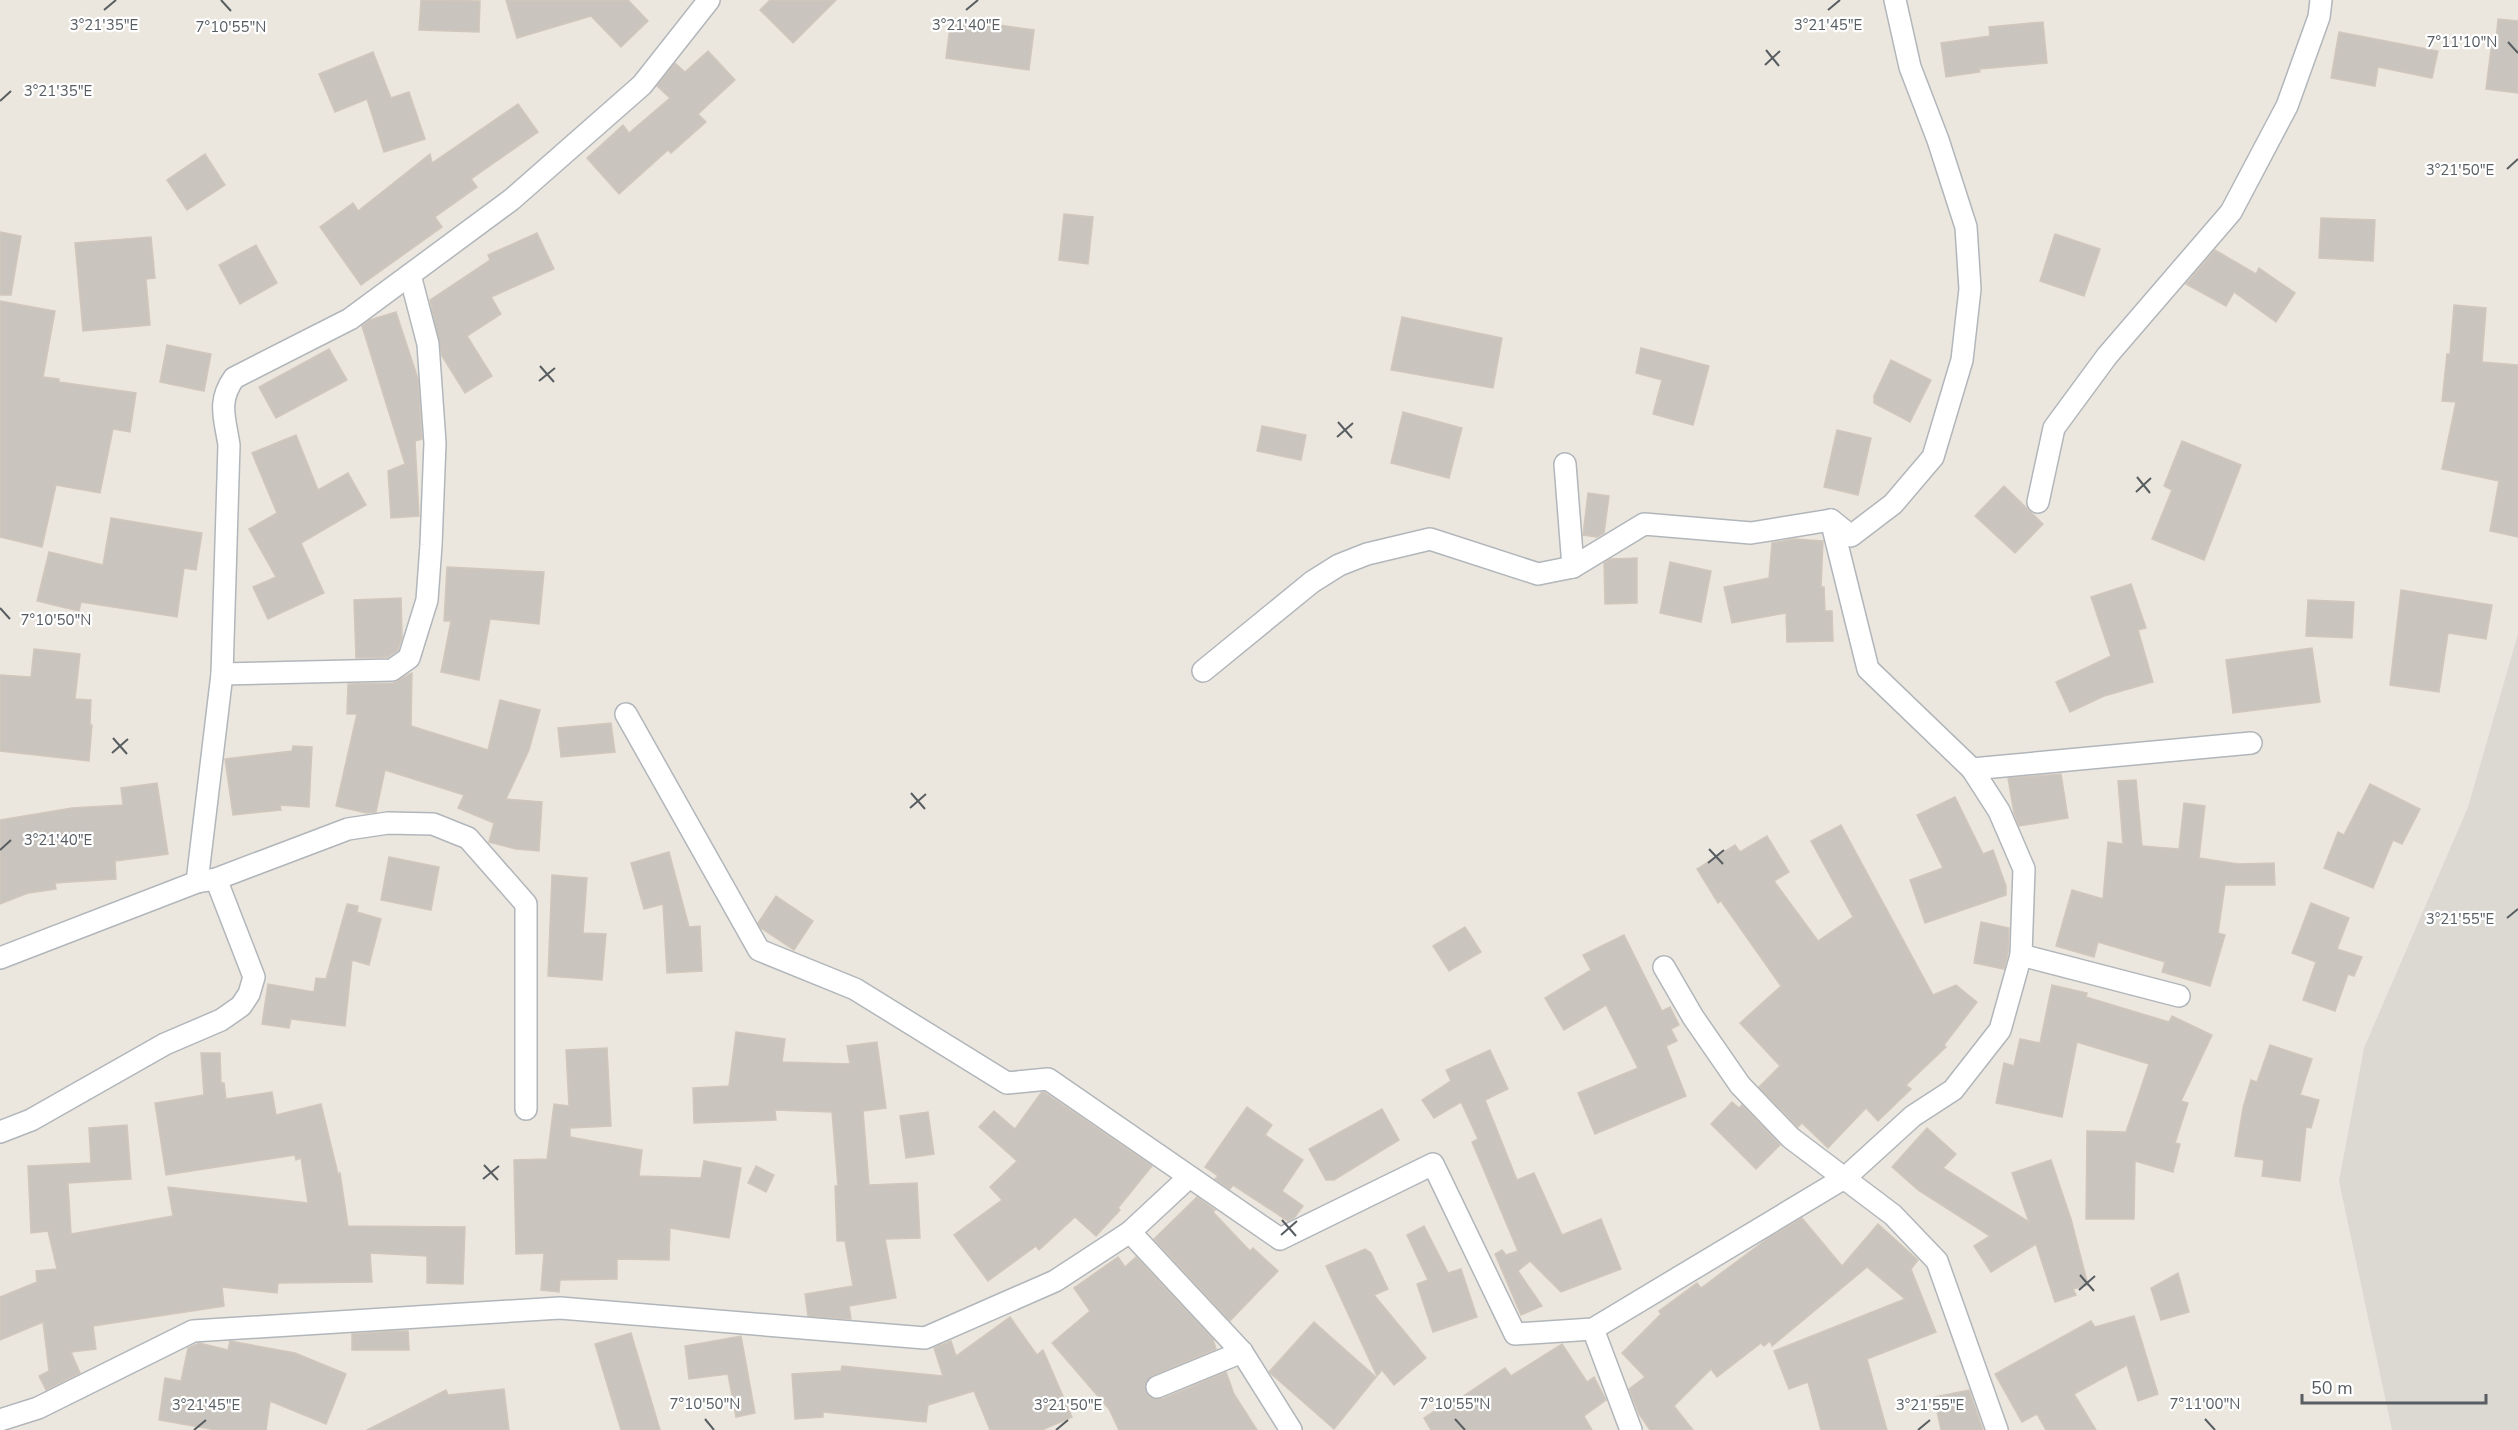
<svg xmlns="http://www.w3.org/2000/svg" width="2518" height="1430" font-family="'Nunito Sans',sans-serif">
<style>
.industrial{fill:#dcd9d3}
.building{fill:#c9c4bd;stroke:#d1c7bc;stroke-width:1.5}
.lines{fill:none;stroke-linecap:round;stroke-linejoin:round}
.minor-casing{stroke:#b1b6bb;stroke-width:24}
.minor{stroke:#fff;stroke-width:21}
.ticks{fill:none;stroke:#575d61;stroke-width:2}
.ticks-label{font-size:15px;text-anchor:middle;fill:#575d61;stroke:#fff;stroke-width:4.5;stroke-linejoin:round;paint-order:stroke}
</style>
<rect width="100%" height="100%" fill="#ece7de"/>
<!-- industrial -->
<path class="industrial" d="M2518 634V1430H2392L2339 1181 2364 1048 2468 807Z"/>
<!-- building -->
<g class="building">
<path d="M421 0 480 1 479 32 419 30Z"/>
<path d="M506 0H628L648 21 621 47 591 16 517 38Z"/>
<path d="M770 0H836L793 43 760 10Z"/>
<path d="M951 18 1034 30 1029 70 946 58Z"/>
<path d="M2498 19 2518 21V93L2486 89 2492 41H2496Z"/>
<path d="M2043 22 2047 63 1979 69 1980 72 1946 77 1941 43 1990 36 1989 27Z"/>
<path d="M2339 32 2438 51 2432 78 2378 67 2375 86 2331 78Z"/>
<path d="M708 51 735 80 698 114 706 122 671 153 668 150 619 194 587 158 623 125 629 133 670 98 657 86 675 63 685 72Z"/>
<path d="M373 52 391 98 409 92 425 139 384 152 367 99 335 112 319 74Z"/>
<path d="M518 104 538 132 471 179 477 187 435 217 442 227 361 285 320 227 353 203 358 211 430 154 432 163Z"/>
<path d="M205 154 225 185 187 210 167 180Z"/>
<path d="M1064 214 1093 217 1088 264 1059 260Z"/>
<path d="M2321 218 2375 220 2373 261 2319 258Z"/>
<path d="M0 232 21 236 11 295H0Z"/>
<path d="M537 233 554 269 491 297 501 314 467 336 492 376 465 393 442 356 430 300 490 260 488 255Z"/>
<path d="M2055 234 2100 249 2084 296 2040 281Z"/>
<path d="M151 237 155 278 146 279 150 325 83 331 75 243Z"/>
<path d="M256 245 277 283 240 304 219 265Z"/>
<path d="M2215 250 2256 274 2259 268 2295 293 2276 322 2234 292 2226 306 2186 284Z"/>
<path d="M0 301 55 311 43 377 59 379V382L136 393 130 432 113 429 100 493 56 485 42 547 0 537Z"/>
<path d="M2454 305 2486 308 2482 362 2518 365V537L2490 531 2499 481 2442 469 2456 402 2442 401 2447 354H2450Z"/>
<path d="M396 312 418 379 422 439 415 441 419 516 391 518 388 471 405 464 362 326 370 320Z"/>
<path d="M1402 317 1502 338 1493 388 1391 370Z"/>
<path d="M167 345 211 354 204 391 160 382Z"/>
<path d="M1641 348 1709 366 1693 425 1653 414 1662 380 1636 373Z"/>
<path d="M329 349 347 380 276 418 259 387Z"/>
<path d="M1891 360 1931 380 1910 422 1874 403V396Z"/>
<path d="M1403 412 1462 428 1449 478 1391 463Z"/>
<path d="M1262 426 1306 435 1301 460 1257 451Z"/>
<path d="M1837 430 1871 438 1858 495 1824 487Z"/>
<path d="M296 435 318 490 348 473 366 505 301 543 324 593 268 619 253 587 276 577 249 529 277 513 252 453Z"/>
<path d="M2182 441 2241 465 2204 560 2152 539 2172 490 2164 486Z"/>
<path d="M2004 486 2043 524 2015 553 1975 516Z"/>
<path d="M1588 493 1609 496 1604 533 1597 537 1583 535Z"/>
<path d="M111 518 202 533 196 570 184 568 177 617 81 602 79 611 37 601 49 552 103 565Z"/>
<path d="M1794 539 1823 541 1821 587H1824L1825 611H1832L1833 641 1787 642 1786 613 1732 623 1724 587 1769 578 1772 543Z"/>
<path d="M1637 558V603L1605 604 1604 563 1611 559Z"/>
<path d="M1670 562 1711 571 1701 622 1660 613Z"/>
<path d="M447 567 544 572 539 624 490 619 479 680 441 672 451 621H444Z"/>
<path d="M2131 584 2146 628 2138 630 2153 682 2104 696 2070 712 2056 682 2111 656 2091 597Z"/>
<path d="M2401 590 2492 605 2486 639 2448 633 2439 692 2390 685Z"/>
<path d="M401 598 402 637 398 650 388 657 356 658 354 600Z"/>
<path d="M2308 600 2354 602 2352 638 2306 636Z"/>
<path d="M2312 648 2320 702 2233 713 2226 660Z"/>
<path d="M34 649 80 654 75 699 91 700 90 725H92L89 761 0 751V675L31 677Z"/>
<path d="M412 673 411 726 488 750 500 700 540 710 529 750 506 799 542 802 539 851 516 849 489 842 494 823 458 808 464 795 385 770 376 812 366 813 336 806 357 714H347L348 684 393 683Z"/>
<path d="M611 723 615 752 561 757 558 728Z"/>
<path d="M293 746 312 747 309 807 280 805 281 810 233 815 225 759 292 751Z"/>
<path d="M2061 774 2068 818 2019 826 2014 813 2008 778Z"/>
<path d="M2136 780 2142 846 2179 849 2184 803 2205 806 2199 858 2238 864 2274 863 2275 885H2225L2218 933 2225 935 2210 986 2162 972 2165 962 2098 942 2094 957 2056 946 2072 890 2103 899 2108 842 2123 844 2118 781Z"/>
<path d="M157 783 168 854 115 861 116 879 55 883 56 889 28 893 0 904V820L72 808 123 805 121 788Z"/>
<path d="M2370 784 2420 809 2402 844 2393 840 2373 888 2324 868 2338 832 2344 835Z"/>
<path d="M1955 797 1983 854 1993 850 2006 886V895L1925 923 1910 880 1943 868 1917 815Z"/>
<path d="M1841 825 1933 995 1956 985 1977 1002 1944 1045 1946 1047 1906 1085 1911 1089 1878 1121 1866 1108 1828 1148 1802 1123 1798 1127 1759 1087 1780 1066 1740 1023 1781 986 1721 901 1718 903 1697 869 1735 845 1740 852 1767 836 1789 872 1774 881 1818 941 1853 917 1811 841Z"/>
<path d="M669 852 689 927 700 926 702 971 667 973 663 904 644 909 631 863Z"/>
<path d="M389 857 439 867 431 910 381 900Z"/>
<path d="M552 875 587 878 583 933 606 934 602 980 548 976Z"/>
<path d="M776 896 813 921 794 950 761 928 758 923Z"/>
<path d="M2311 903 2349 918 2337 949 2362 957 2354 976 2348 974 2335 1011 2303 1000 2316 962 2292 953Z"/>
<path d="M347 904 358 906 357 912 381 919 369 965 352 960 345 1026 291 1019 289 1028 262 1024 268 984 314 992 316 978 326 979Z"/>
<path d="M1981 922 2009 928 2008 953 2004 969 1974 963Z"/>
<path d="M1465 927 1481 952 1449 971 1433 946Z"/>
<path d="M1624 935 1662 1011 1670 1007 1679 1025 1671 1029 1677 1041 1666 1046 1686 1096 1595 1134 1578 1093 1638 1068 1606 1005 1564 1030 1545 998 1591 970 1583 955Z"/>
<path d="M2052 985 2087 993 2086 997 2169 1022 2172 1016 2212 1035 2181 1101 2188 1103 2175 1143 2180 1144 2173 1172 2135 1161 2134 1219H2086L2087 1131 2126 1132 2149 1064 2077 1042 2062 1117 1996 1103 2004 1063 2014 1066 2020 1039 2040 1043Z"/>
<path d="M736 1032 785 1039 782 1062 850 1064 847 1046 877 1042 886 1108 863 1111 869 1185 917 1183 920 1238 885 1239 896 1298 849 1306 851 1319 808 1316 805 1294 853 1286 845 1241H837L835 1186H838L832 1112 775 1110 776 1120 694 1123 693 1088 729 1086Z"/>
<path d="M2270 1045 2312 1059 2300 1095 2319 1100 2311 1128 2306 1127 2300 1181 2262 1176 2264 1160 2235 1156 2243 1108 2251 1080 2257 1082Z"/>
<path d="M607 1048 611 1126 570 1128V1137L642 1150 639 1176 701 1178 704 1161 741 1168 729 1238 670 1228 669 1260 617 1259V1279L560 1280 559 1292 541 1290 544 1253 516 1254 514 1160 547 1159 554 1104 569 1106 566 1050Z"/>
<path d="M1490 1050 1508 1089 1485 1100 1517 1180 1534 1173 1562 1235 1601 1219 1621 1269 1561 1292 1530 1261 1518 1271 1542 1306 1521 1315 1495 1254 1502 1250 1506 1255 1518 1251 1472 1142 1478 1139 1461 1102 1434 1118 1422 1100 1451 1081 1446 1070Z"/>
<path d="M201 1053H220L221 1083H224L226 1099 272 1092 276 1115 321 1104 338 1174 340 1173 348 1226 465 1227 463 1284 427 1283V1256L370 1253 372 1282 278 1283 277 1293 222 1287 224 1306 93 1326 96 1349 71 1352 80 1373 46 1390 39 1376 49 1371 43 1322 0 1340V1297L37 1282 36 1271 57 1269 48 1231 31 1233 28 1166 91 1163 89 1128 127 1125 131 1179 68 1183 71 1234 173 1216 168 1187 308 1203 301 1158 296 1160 295 1155 166 1175 155 1103 204 1095Z"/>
<path d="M1044 1092 1152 1166 1118 1208 1120 1210 1096 1236 1075 1217 1039 1250 1036 1246 988 1281 954 1235 1002 1200 990 1187 1017 1161 979 1127 994 1111 1015 1129 1041 1093Z"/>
<path d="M1732 1102 1739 1108 1742 1105 1780 1145 1756 1169 1711 1124Z"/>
<path d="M1247 1107 1272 1125 1265 1135 1303 1160 1282 1191 1303 1206 1295 1217 1288 1221 1233 1185 1230 1189 1215 1179 1218 1176 1205 1167Z"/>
<path d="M1382 1109 1399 1140 1334 1180H1326L1309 1149Z"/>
<path d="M928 1112 934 1154 906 1158 900 1116Z"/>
<path d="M1927 1128 1956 1154 1943 1168 2029 1222 2012 1173 2051 1160 2071 1219 2088 1285 2073 1289 2076 1295 2055 1302 2036 1244 1991 1272 1974 1246 1990 1236 1918 1190 1892 1167Z"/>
<path d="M756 1166 774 1175 766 1192 748 1183Z"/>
<path d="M1197 1197 1215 1210 1213 1212 1250 1251 1253 1248 1278 1271 1230 1321 1154 1239Z"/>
<path d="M1802 1218 1842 1266 1878 1224 1918 1260 1911 1269 1936 1332 1867 1359 1887 1430H1821L1808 1382 1789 1389 1774 1351 1905 1299 1867 1267 1772 1346 1770 1341 1764 1346 1761 1343 1717 1377 1711 1369 1674 1406 1693 1430H1650L1639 1414 1629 1389 1645 1377 1622 1353 1661 1314 1659 1311 1697 1283 1701 1288 1767 1239Z"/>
<path d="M1424 1226 1448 1273 1461 1269 1477 1317 1433 1332 1417 1284 1428 1280 1407 1235Z"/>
<path d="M1365 1249 1371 1253 1388 1289 1374 1295 1426 1358 1394 1385 1382 1370 1377 1376 1326 1266Z"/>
<path d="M1118 1257 1125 1267 1136 1257 1213 1339 1216 1349 1152 1376 1145 1385 1149 1397 1162 1399 1226 1372 1234 1394 1257 1430H1119L1109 1409 1052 1343 1090 1311 1074 1288Z"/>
<path d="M2178 1273 2189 1312 2161 1320 2151 1288Z"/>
<path d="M2134 1316 2158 1394 2138 1401 2127 1365 2074 1394 2096 1430H2046L2037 1414 2022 1422 1995 1374 2091 1321 2095 1327Z"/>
<path d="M1010 1317 1037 1355 1043 1350 1072 1417 1042 1430H990L974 1391 928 1405 926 1422 823 1412V1417L795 1419 792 1374 841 1371 842 1366 943 1376 934 1348 951 1341 956 1356Z"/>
<path d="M1314 1322 1376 1377 1334 1429 1269 1372Z"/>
<path d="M394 1331H408L409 1350H352V1334Z"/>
<path d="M631 1333 660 1430H621L595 1344Z"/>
<path d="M741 1336 755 1413 736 1417 728 1374 689 1379 685 1346Z"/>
<path d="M230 1341 295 1353 346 1374 326 1424 270 1401 266 1430H216L159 1420 165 1378 181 1381 188 1348 199 1343 228 1350Z"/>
<path d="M1562 1344 1587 1382 1594 1377 1606 1400 1584 1416 1592 1430H1431L1424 1418 1454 1398 1456 1401 1505 1368 1511 1376Z"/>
<path d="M504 1389 509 1430H367L446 1390 448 1395Z"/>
<path d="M1969 1390 1983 1430H1941L1934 1397Z"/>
</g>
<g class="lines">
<defs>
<g id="minor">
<path d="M1565 464 1573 567 1644 524 1751 533 1831 520 1851 536 1893 504 1933 457 1962 360 1970 289 1966 227 1938 140 1910 67 1895 0"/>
<path d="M2038 502 2054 428 2107 356 2231 212 2287 106 2319 17 2321 0"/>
<path d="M1831 520 1868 669 1972 769 2251 743"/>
<path d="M1203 671 1312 582 1339 565 1367 554 1430 539 1538 574 1573 567"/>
<path d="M222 674 392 670 409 658 427 600 431 545 435 443 428 344 410 275"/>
<path d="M626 714 759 950 855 989 1007 1083 1048 1079 1280 1239 1433 1164 1515 1334 1593 1329 1846 1177 1913 1116 1953 1090 2000 1030 2021 955"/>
<path d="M1972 769 1999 811 2024 869 2021 955 2179 996"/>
<path d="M197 882 222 674 229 445C225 418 217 402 234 378L350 319 511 200 642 85 709 0"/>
<path d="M0 958 197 882 216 879 348 829 388 823 433 824 468 838 526 904V1109"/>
<path d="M1664 967 1693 1017 1740 1085 1791 1138 1893 1215 1937 1261 1997 1430"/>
<path d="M0 1132 31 1120 165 1044 221 1020 241 1006 249 994 254 977 216 879"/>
<path d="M1130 1232 1242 1352 1291 1430"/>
<path d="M1593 1329 1631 1430"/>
<path d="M1157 1387 1242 1352"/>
<path d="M0 1420 38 1408 193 1331 560 1308 925 1338 1055 1281 1130 1232 1188 1178"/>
</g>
</defs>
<!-- minor casing -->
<use href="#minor" class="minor-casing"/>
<!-- minor -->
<use href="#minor" class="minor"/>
</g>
<!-- ticks -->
<path class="ticks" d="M221 0 231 11M104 10 116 0M966 10 978 0M1828 10 1840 0M2508 42 2518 53M1766 50 1779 66M1765 65 1780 51M0 101 11 91M2507 169 2518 159M540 366 554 382M539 381 555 368M1338 422 1352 438M1337 437 1353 423M2137 477 2150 493M2136 492 2151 478M0 608 10 619M113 738 127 754M112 753 128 739M911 793 925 809M910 808 926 794M1709 849 1723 864M0 850 11 840M1708 863 1724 850M2507 918 2518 909M484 1165 498 1180M483 1179 499 1166M1282 1220 1296 1236M1281 1235 1297 1221M2080 1275 2094 1291M2079 1290 2095 1276M705 1419 714 1430M1455 1419 1465 1430M2205 1419 2215 1430M194 1430 206 1420M1056 1430 1068 1420M1918 1430 1930 1420"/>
<g class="ticks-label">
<text x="104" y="30">3°21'35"E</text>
<text x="966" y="30">3°21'40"E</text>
<text x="1828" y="30">3°21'45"E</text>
<text x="231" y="32">7°10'55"N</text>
<text x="2462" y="47">7°11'10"N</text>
<text x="58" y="96">3°21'35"E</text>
<text x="2460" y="175">3°21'50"E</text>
<text x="56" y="625">7°10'50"N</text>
<text x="58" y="845">3°21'40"E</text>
<text x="2460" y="924">3°21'55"E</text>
<text x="705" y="1409">7°10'50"N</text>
<text x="1455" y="1409">7°10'55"N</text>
<text x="2205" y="1409">7°11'00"N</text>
<text x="206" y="1410">3°21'45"E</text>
<text x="1068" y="1410">3°21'50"E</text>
<text x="1930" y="1410">3°21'55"E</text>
</g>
<!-- scale -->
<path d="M2302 1394v9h184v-9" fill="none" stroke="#575d61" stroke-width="3"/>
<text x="2311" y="1394" font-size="18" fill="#575d61" stroke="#ffffff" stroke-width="4.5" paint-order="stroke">50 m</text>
</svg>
